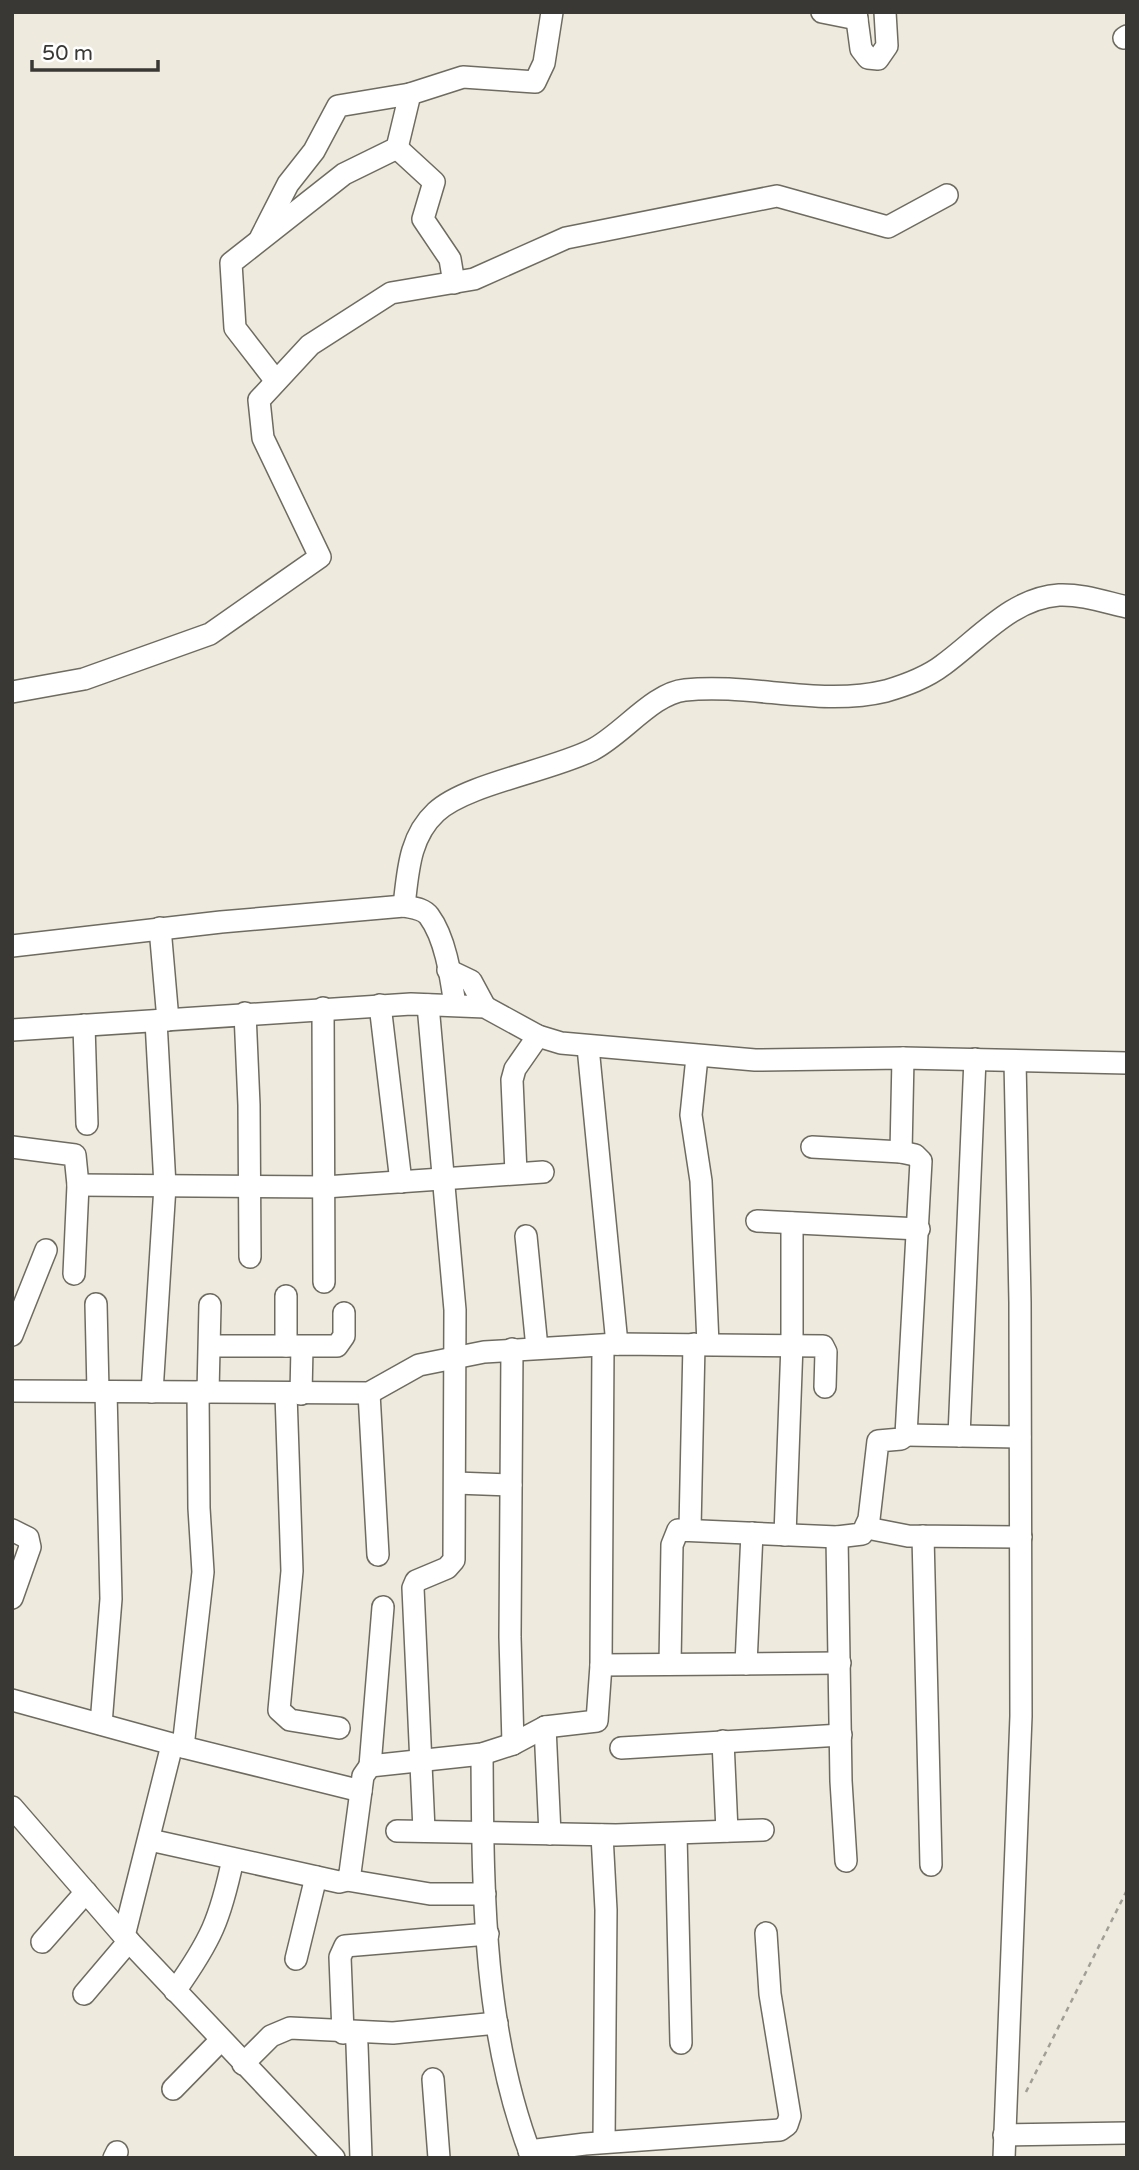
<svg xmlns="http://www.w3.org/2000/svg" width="1139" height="2170" font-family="'Varela Round',sans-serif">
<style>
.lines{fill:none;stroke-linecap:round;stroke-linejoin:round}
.minor-casing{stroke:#6e6b60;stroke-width:24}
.path{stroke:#a19e96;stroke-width:2.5;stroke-dasharray:5 5;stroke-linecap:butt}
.minor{stroke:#fff;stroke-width:21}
</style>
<rect width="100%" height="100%" fill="#eeeade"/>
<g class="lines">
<defs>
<g id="minor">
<path d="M822 12 857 19"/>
<path d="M856 12 861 49 868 58 878 59 887 46 885 12"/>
<path d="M1124 38 1127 36"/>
<path d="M397 148 434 182 423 219 450 259 454 283"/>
<path d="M261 237 288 184 314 151 338 106 410 94"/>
<path d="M276 381 235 328 231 263 344 174 397 148 410 94 463 77 535 82 544 63 552 12"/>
<path d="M12 692 84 679 210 634 320 557 263 438 259 400 310 345 391 293 474 279 566 238 777 196 888 227 947 195"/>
<path d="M404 906C408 872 409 837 436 812 466 784 550 771 592 750 622 735 653 693 685 690 751 683 820 707 886 691 906 685 926 678 943 665 979 639 1012 598 1059 595 1081 594 1105 602 1127 607"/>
<path d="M160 928 168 1020"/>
<path d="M12 946 221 922 404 906C413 908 423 908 429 916 446 939 451 978 455 1005"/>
<path d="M448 970 471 981 485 1007"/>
<path d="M380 1005 401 1182"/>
<path d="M323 1008 324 1282"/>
<path d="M245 1013 249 1105 250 1257"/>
<path d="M84 1025 87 1124"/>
<path d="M12 1030 411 1004 485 1007 538 1036 561 1043 755 1060 903 1058 1127 1063"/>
<path d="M588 1047 617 1344"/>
<path d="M697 1057 691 1115 701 1181 708 1344"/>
<path d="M12 1147 75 1155 78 1185 74 1274"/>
<path d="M901 1152 903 1058"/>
<path d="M516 1173 512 1080 515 1069 538 1036"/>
<path d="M78 1185 325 1187 543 1172"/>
<path d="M757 1221 919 1229"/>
<path d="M526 1236 537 1348"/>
<path d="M286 1296V1346"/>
<path d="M96 1304 98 1391"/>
<path d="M12 1335 46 1250"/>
<path d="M210 1346H337L344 1336V1313"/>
<path d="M512 1349 510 1637 513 1744"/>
<path d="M12 1391 369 1393 419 1365 484 1352 617 1344 823 1346 826 1352 825 1387"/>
<path d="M152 1392 165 1186 156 1021"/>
<path d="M208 1392 210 1305"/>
<path d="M369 1393 378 1555"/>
<path d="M286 1394 292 1571 279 1710 290 1720 339 1728"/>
<path d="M301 1394 302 1347"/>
<path d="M906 1435 1020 1437"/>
<path d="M959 1436 975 1059"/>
<path d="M456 1483 511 1485"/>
<path d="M867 1528 908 1536 1021 1537"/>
<path d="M690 1529 694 1344"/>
<path d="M12 1530 28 1538 30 1547 12 1598"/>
<path d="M785 1535 792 1344V1223"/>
<path d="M923 1536 931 1865"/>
<path d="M837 1537 841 1781 846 1861"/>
<path d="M670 1664 672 1545 678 1530 837 1537 862 1534 869 1519 878 1441 901 1439 906 1435 921 1161 915 1155 901 1152 812 1147"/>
<path d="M746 1664 752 1533"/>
<path d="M601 1665 840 1663"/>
<path d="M12 1700 183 1747 203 1572 199 1508 198 1392"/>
<path d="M101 1724 111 1599 106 1392"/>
<path d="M545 1727 550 1834"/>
<path d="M723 1741 727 1831"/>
<path d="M183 1747 361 1791"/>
<path d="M621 1748 841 1735"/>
<path d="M482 1754C483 1888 482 2030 532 2158"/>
<path d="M370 1766 383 1607"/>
<path d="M12 1807 124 1936 334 2158"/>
<path d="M424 1830 413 1588 416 1581 447 1568 454 1560 455 1310 428 1005"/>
<path d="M397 1831 616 1835 763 1830"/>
<path d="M602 1835 606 1910 604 2142"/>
<path d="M676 1835 681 2043"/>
<path d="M150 1840 339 1882 347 1880 350 1873 363 1776 370 1766 482 1754 513 1744 545 1727 597 1721 601 1665 603 1346"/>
<path d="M347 1880 430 1894H485"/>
<path d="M124 1936 172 1745"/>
<path d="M42 1942 86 1892"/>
<path d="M296 1959 316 1877"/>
<path d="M175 1991C211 1940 220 1920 233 1859"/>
<path d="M84 1994 129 1941"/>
<path d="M343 2033 340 1957 345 1946 488 1934"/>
<path d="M351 2033 356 2034 357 2045 361 2158"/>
<path d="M243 2064 271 2036 290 2028 393 2033 497 2023"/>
<path d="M433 2079 439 2158"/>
<path d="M173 2089 220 2041"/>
<path d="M1004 2135 1127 2133"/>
<path d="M529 2151 585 2144 780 2130 787 2125 790 2116 770 1994 766 1933"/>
<path d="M114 2158 117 2152"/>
<path d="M1004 2158 1021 1716 1020 1302 1015 1061"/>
</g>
</defs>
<!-- minor casing -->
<use href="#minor" class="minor-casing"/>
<!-- path -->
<path class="path" d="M1026 2092 1127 1890"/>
<!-- minor -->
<use href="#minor" class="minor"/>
</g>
<!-- border -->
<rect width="1139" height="2170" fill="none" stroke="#3a3834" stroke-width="28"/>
<!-- scale -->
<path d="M32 60v10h126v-10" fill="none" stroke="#3a3834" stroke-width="3.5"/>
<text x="42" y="60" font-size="21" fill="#3a3834" stroke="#ffffff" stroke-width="5" paint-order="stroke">50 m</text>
</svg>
